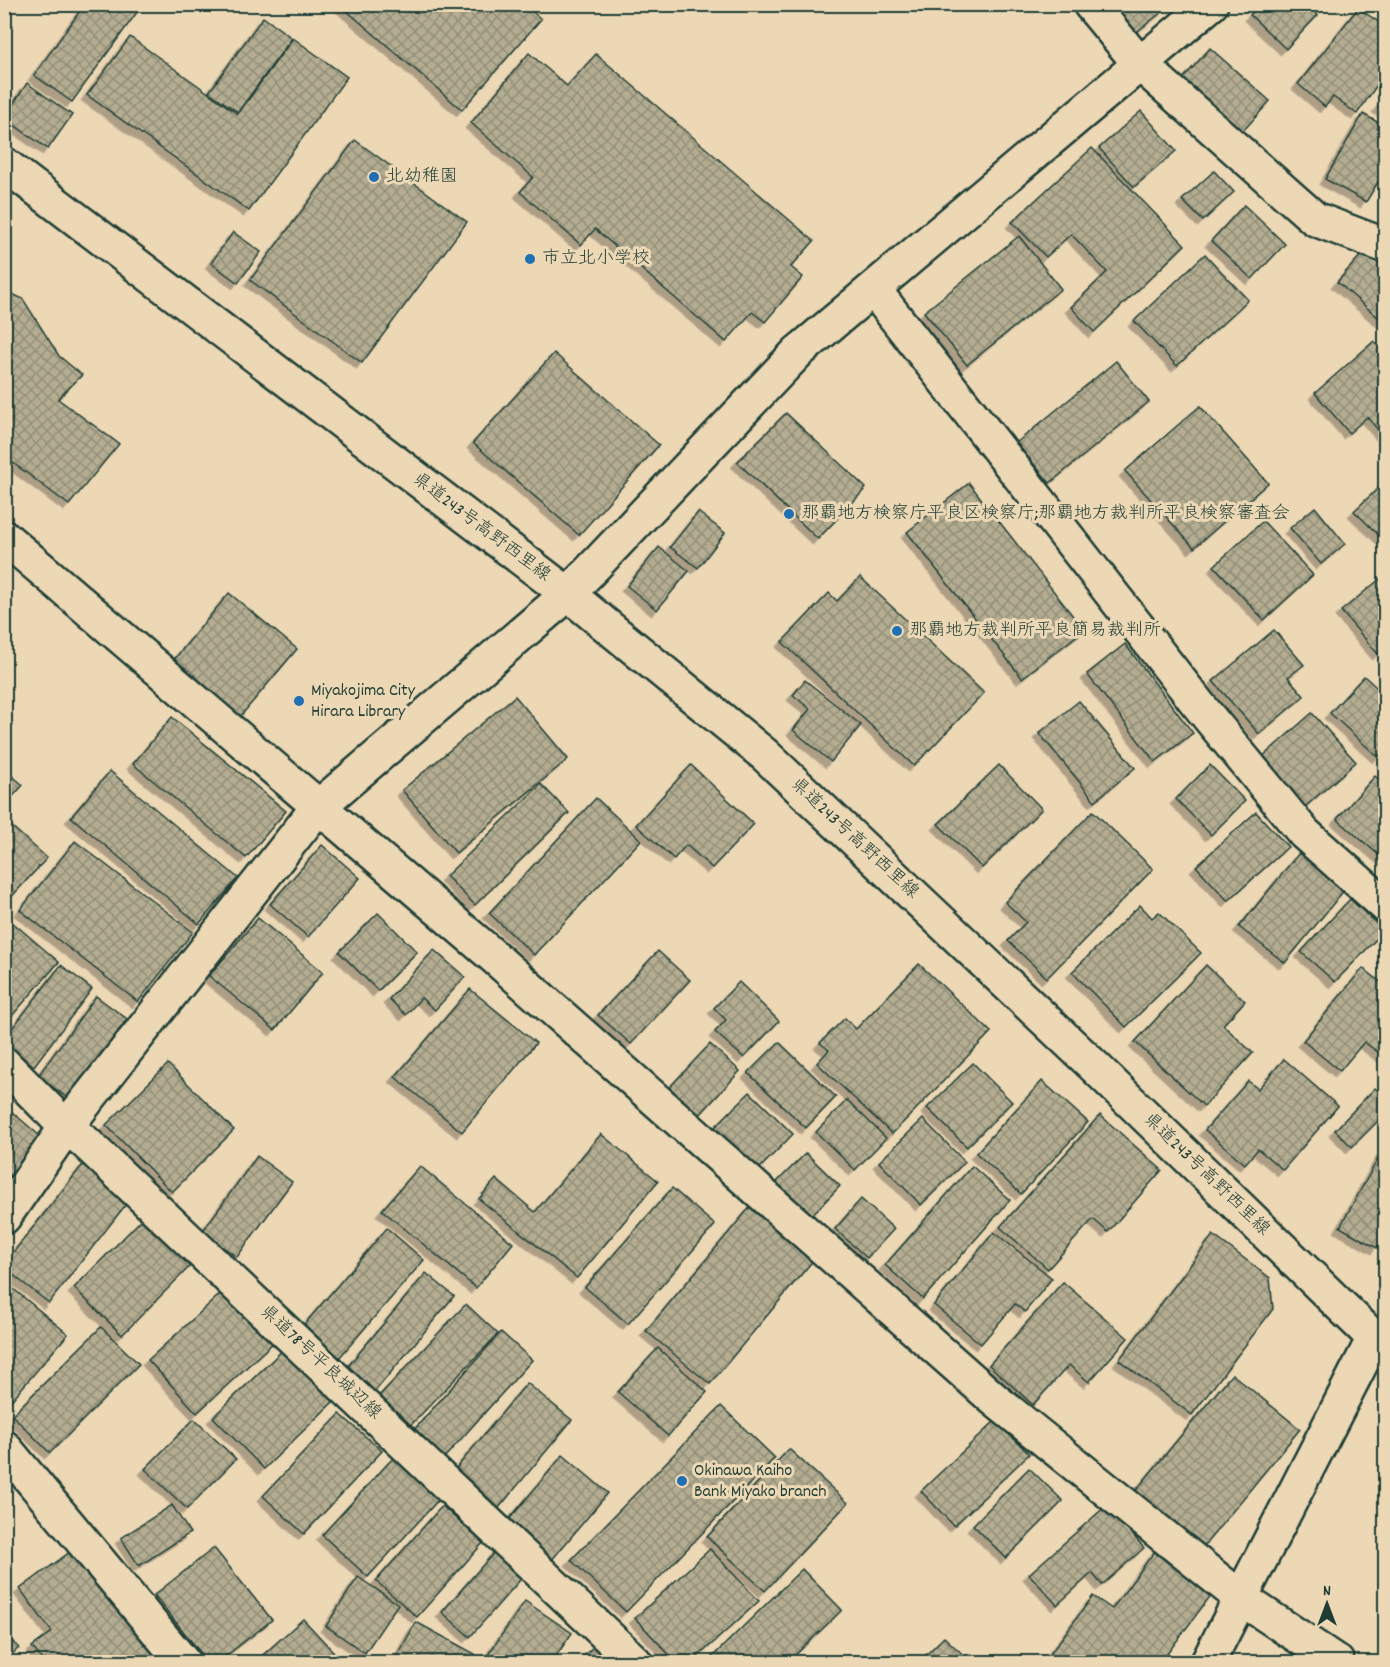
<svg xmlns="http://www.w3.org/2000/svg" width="1390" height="1667" font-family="Dekko,'Klee One',sans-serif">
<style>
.building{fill:url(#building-cross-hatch);stroke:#1f3d34;stroke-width:1.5;filter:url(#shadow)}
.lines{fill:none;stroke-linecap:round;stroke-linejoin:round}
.minor-casing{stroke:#1f3d34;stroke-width:38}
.tertiary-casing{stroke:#1f3d34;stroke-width:38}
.secondary-casing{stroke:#1f3d34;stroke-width:38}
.primary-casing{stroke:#1f3d34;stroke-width:38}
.minor{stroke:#edd8b6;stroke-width:33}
.tertiary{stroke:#edd8b6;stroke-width:33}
.secondary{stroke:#edd8b6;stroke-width:33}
.primary{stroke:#edd8b6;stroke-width:33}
.poi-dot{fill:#1f6fb2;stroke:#edd8b6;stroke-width:2}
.labels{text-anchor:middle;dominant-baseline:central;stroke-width:6;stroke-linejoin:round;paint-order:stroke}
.poi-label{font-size:18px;fill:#1f3d34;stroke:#edd8b6;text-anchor:start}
.street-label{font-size:18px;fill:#1f3d34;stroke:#edd8b6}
</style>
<defs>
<pattern id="building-cross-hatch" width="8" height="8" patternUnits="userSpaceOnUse" patternTransform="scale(1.5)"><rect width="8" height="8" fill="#b4ad92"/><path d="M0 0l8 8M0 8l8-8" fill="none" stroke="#928e78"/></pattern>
<filter id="shadow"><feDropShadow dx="-5.5" dy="5.5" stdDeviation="0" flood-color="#0004"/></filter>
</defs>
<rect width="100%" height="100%" fill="#edd8b6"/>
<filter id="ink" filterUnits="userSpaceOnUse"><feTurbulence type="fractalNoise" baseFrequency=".0167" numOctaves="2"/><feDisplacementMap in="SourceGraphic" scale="12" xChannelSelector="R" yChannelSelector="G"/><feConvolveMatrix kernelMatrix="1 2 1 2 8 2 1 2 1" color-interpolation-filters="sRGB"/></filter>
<g filter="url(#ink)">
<!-- building -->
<g class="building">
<path d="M85 4H143L72 102 34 75Z"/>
<path d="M339 4H524L541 19 462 110Z"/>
<path d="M1111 4H1172L1134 34Z"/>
<path d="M1261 4H1307L1318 15 1286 49 1250 15Z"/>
<path d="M1358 8 1386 27V72L1357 114 1333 97 1325 107 1298 84Z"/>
<path d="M263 17 292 38 238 112 209 92Z"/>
<path d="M130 37 238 114 293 38 347 77 249 211 87 95Z"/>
<path d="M1210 48 1270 101 1242 132 1182 80Z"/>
<path d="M529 53 567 86 596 54 814 241 791 267 803 277 765 322 752 312 726 342 595 229 581 245 520 192 533 177 471 123Z"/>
<path d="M27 83 72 115 48 149 4 118Z"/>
<path d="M1386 97V113L1378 107Z"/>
<path d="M1141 111 1176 151 1134 187 1099 148Z"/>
<path d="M1363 114 1386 127V169L1366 202 1325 179Z"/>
<path d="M355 140 467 222 362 363 250 280Z"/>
<path d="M1092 148 1185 245 1094 332 1071 307 1107 272 1071 234 1046 257 1012 222Z"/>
<path d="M1214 171 1234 192 1203 221 1182 200Z"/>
<path d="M1244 205 1285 244 1252 279 1211 241Z"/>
<path d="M233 232 261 252 238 283 211 263Z"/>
<path d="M1019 236 1061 289 967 365 924 312Z"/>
<path d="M1363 253 1379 257 1386 262V324L1337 282Z"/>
<path d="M1205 254 1248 300 1177 366 1134 321Z"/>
<path d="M4 290 23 299 59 356 82 375 58 399 119 444 69 505 4 456Z"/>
<path d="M1374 341 1386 354V439L1367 417 1349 433 1315 393Z"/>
<path d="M554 353 659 445 579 535 473 443Z"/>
<path d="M1116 361 1149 402 1050 483 1016 443Z"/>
<path d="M1200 406 1268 483 1194 548 1125 471Z"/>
<path d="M786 413 866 488 818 539 737 462Z"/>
<path d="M1386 481V542L1354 511Z"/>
<path d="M969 483 1084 630 1022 678 907 532Z"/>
<path d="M1315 507 1345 544 1321 564 1290 528Z"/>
<path d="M698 512 725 533 698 568 670 547Z"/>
<path d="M1263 521 1313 575 1264 620 1214 566Z"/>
<path d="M659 547 689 571 657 610 627 586Z"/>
<path d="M1386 574V647L1378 654 1341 611Z"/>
<path d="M860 577 984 693 914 766 782 642 829 593 837 601Z"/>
<path d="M229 593 297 649 239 718 172 662Z"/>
<path d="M1274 630 1304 665 1288 677 1304 696 1259 734 1213 681Z"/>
<path d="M1125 644 1193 733 1155 762 1087 674Z"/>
<path d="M1364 676 1386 696V749L1378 757 1330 713Z"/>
<path d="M805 680 861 725 831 762 793 730 810 709 793 695Z"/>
<path d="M515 696 568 759 456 853 402 790Z"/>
<path d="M1079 701 1135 768 1095 801 1039 733Z"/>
<path d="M1312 713 1356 762 1305 807 1261 758Z"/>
<path d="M172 717 286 811 246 858 133 764Z"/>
<path d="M691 765 754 824 712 868 686 845 674 859 636 825Z"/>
<path d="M999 765 1042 809 982 868 938 824Z"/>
<path d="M1210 765 1245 801 1211 835 1176 799Z"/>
<path d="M4 769 23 785 4 806Z"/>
<path d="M110 771 238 878 199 924 71 817Z"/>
<path d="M1375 776 1386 786V861L1337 819Z"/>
<path d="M541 784 569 813 475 905 446 876Z"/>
<path d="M596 798 641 840 534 955 489 913Z"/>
<path d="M1093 811 1153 869 1047 978 1008 941 1026 922 1005 902Z"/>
<path d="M1256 812 1288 847 1228 901 1196 866Z"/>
<path d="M9 824 47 858 4 905V829Z"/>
<path d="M75 841 193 932 138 1002 20 910Z"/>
<path d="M322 845 360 878 308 937 270 904Z"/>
<path d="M1299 853 1345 889 1285 963 1239 927Z"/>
<path d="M1350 899 1384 931 1335 982 1301 952Z"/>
<path d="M1140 905 1152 918 1159 912 1201 953 1126 1027 1072 972Z"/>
<path d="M378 913 417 952 378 991 339 952Z"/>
<path d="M258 918 323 972 275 1030 209 976Z"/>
<path d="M11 921 59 962 4 1025V928Z"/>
<path d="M434 950 465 977 435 1010 421 998 406 1015 389 999Z"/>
<path d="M658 951 690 980 631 1044 598 1015Z"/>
<path d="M919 964 991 1032 892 1134 817 1063 829 1050 820 1043 845 1018 856 1029Z"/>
<path d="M61 965 92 989 34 1066 4 1043V1039Z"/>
<path d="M1206 965 1245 1001 1223 1025 1253 1053 1204 1106 1135 1042Z"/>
<path d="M1363 968 1386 986V1058L1364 1042 1340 1071 1303 1041Z"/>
<path d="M739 982 779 1021 744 1058 715 1032 726 1020 714 1008Z"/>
<path d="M470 989 536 1043 462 1132 395 1077Z"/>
<path d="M96 996 127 1019 69 1099 38 1076Z"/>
<path d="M779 1042 836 1097 806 1128 748 1073Z"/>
<path d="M710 1044 740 1071 699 1116 668 1089Z"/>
<path d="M1284 1059 1338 1106 1283 1170 1258 1149 1245 1164 1205 1130 1248 1081 1258 1089Z"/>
<path d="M973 1063 1012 1102 967 1147 927 1108Z"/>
<path d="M168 1064 234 1130 172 1192 106 1125Z"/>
<path d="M1042 1081 1088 1122 1021 1194 976 1153Z"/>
<path d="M1375 1088 1386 1098V1113L1352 1147 1335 1130Z"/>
<path d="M750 1092 793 1134 759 1169 715 1127Z"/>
<path d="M847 1100 886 1138 855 1170 816 1132Z"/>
<path d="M4 1105 48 1143 4 1192Z"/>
<path d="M1100 1115 1162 1170 1108 1232 1093 1219 1048 1269 1000 1227Z"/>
<path d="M923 1119 965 1162 921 1205 879 1162Z"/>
<path d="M601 1134 658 1181 577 1278 479 1199 496 1179 535 1212Z"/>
<path d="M1383 1150 1386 1152V1233L1377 1248 1340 1227Z"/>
<path d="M806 1153 840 1186 807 1220 772 1187Z"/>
<path d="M257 1156 292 1182 237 1257 202 1232Z"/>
<path d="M85 1162 131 1198 49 1303 4 1268V1264Z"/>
<path d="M420 1166 513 1243 476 1288 382 1210Z"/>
<path d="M972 1166 1010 1200 923 1299 885 1265Z"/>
<path d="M672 1188 715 1225 628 1324 585 1287Z"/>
<path d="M861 1199 894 1229 867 1258 835 1229Z"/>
<path d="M751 1206 815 1258 710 1384 646 1331Z"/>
<path d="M148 1213 196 1260 122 1335 74 1288Z"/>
<path d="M387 1228 424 1260 339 1358 302 1327Z"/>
<path d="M994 1232 1052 1278 1025 1312 1015 1304 981 1344 934 1305Z"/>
<path d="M1213 1235 1270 1278 1273 1309 1192 1415 1119 1360Z"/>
<path d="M426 1273 454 1296 373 1394 344 1371Z"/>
<path d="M4 1281 68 1334 4 1409Z"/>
<path d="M1063 1282 1128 1338 1089 1382 1069 1365 1033 1405 989 1365Z"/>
<path d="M228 1287 276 1340 197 1413 148 1360Z"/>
<path d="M466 1304 498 1334 410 1426 378 1397Z"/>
<path d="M101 1327 139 1364 50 1453 12 1415Z"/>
<path d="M501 1332 532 1360 444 1458 413 1431Z"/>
<path d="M287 1346 338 1397 264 1469 213 1417Z"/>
<path d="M658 1348 707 1392 668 1436 618 1392Z"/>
<path d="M1232 1374 1300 1429 1200 1551 1132 1495Z"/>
<path d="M527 1383 572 1420 498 1509 453 1472Z"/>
<path d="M721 1406 775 1458 626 1612 571 1560Z"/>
<path d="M340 1414 382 1451 304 1534 263 1496Z"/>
<path d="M194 1419 236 1459 187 1509 145 1469Z"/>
<path d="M996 1420 1029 1454 954 1526 921 1491Z"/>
<path d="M789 1449 848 1503 765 1591 707 1537Z"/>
<path d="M563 1455 608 1493 551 1561 506 1523Z"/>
<path d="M394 1457 440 1498 368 1577 322 1535Z"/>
<path d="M1029 1468 1063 1501 1006 1558 973 1525Z"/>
<path d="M172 1505 190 1533 139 1566 121 1538Z"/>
<path d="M1107 1505 1144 1548 1102 1585 1092 1573 1057 1605 1029 1574Z"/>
<path d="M442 1506 483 1543 417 1617 376 1581Z"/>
<path d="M78 1546 166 1662H44L32 1647 52 1632 20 1589Z"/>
<path d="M214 1548 272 1620 218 1662H208L154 1595Z"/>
<path d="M498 1548 527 1572 470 1637 442 1612Z"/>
<path d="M710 1549 759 1601 692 1662H676L635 1618Z"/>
<path d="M1154 1552 1212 1594 1161 1662H1054L1047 1658 1093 1596 1112 1609Z"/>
<path d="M802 1569 842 1610 788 1662H707Z"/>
<path d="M358 1577 398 1604 365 1653 326 1626Z"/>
<path d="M525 1601 572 1633 552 1662H483Z"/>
<path d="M303 1619 343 1662H255Z"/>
<path d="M416 1622 475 1654 471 1662H394Z"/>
<path d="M4 1633 19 1648 5 1660 8 1662H4Z"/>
<path d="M944 1637 971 1662H919Z"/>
<path d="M597 1643 617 1662H578Z"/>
</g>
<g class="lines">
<defs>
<g id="minor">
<path d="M1090 4 1139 63 1315 219 1386 246"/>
<path d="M874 290 1198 704 1304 833 1386 906"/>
<path d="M4 537 492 955 995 1400 1242 1599 1337 1662"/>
<path d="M4 1447 183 1662"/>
</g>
<path id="tertiary" d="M4 1217 66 1127 318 807 568 594 797 353 1211 4"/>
<path id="secondary" d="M4 164 568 594 765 755 1094 1066 1374 1338 1208 1662"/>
<path id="primary" d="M4 1064 66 1127 84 1141 635 1662"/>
</defs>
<!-- minor casing -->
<use href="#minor" class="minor-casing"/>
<!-- tertiary casing -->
<use href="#tertiary" class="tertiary-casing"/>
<!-- secondary casing -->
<use href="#secondary" class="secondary-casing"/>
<!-- primary casing -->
<use href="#primary" class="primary-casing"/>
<!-- minor -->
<use href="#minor" class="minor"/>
<!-- tertiary -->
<use href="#tertiary" class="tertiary"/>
<!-- secondary -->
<use href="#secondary" class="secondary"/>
<!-- primary -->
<use href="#primary" class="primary"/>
</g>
</g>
<!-- markers -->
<g class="poi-dot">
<circle cx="374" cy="177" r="6"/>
<circle cx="530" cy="259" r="6"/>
<circle cx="789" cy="514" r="6"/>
<circle cx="897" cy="631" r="6"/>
<circle cx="299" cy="701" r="6"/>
<circle cx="682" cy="1481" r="6"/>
</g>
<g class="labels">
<!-- poi labels -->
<g class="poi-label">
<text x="386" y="177">北幼稚園</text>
<text x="542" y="259">市立北小学校</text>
<text x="801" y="514">那覇地方検察庁平良区検察庁;那覇地方裁判所平良検察審査会</text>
<text x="909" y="631">那覇地方裁判所平良簡易裁判所</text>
<text x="311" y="691">Miyakojima City<tspan x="311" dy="21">Hirara Library</tspan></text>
<text x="694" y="1471">Okinawa Kaiho<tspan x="694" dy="21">Bank Miyako branch</tspan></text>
</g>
<!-- street labels -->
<g class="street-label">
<text transform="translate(481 528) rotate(37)">県道243号高野西里線</text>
<text transform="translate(854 839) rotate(43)">県道243号高野西里線</text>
<text transform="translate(1206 1175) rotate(44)">県道243号高野西里線</text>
<text transform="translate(320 1363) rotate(43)">県道78号平良城辺線</text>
</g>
</g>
<!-- margin -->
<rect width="1390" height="1667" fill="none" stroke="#edd8b6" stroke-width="24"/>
<rect x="12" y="12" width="1366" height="1643" fill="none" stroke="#1f3d34" stroke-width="2" filter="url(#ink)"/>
<!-- north arrow -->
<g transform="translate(1327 1604)" stroke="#edd8b6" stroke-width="4.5" paint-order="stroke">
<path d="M0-4.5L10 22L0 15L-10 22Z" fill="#1f3d34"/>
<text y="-9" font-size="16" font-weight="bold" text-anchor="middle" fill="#1f3d34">N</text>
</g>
</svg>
